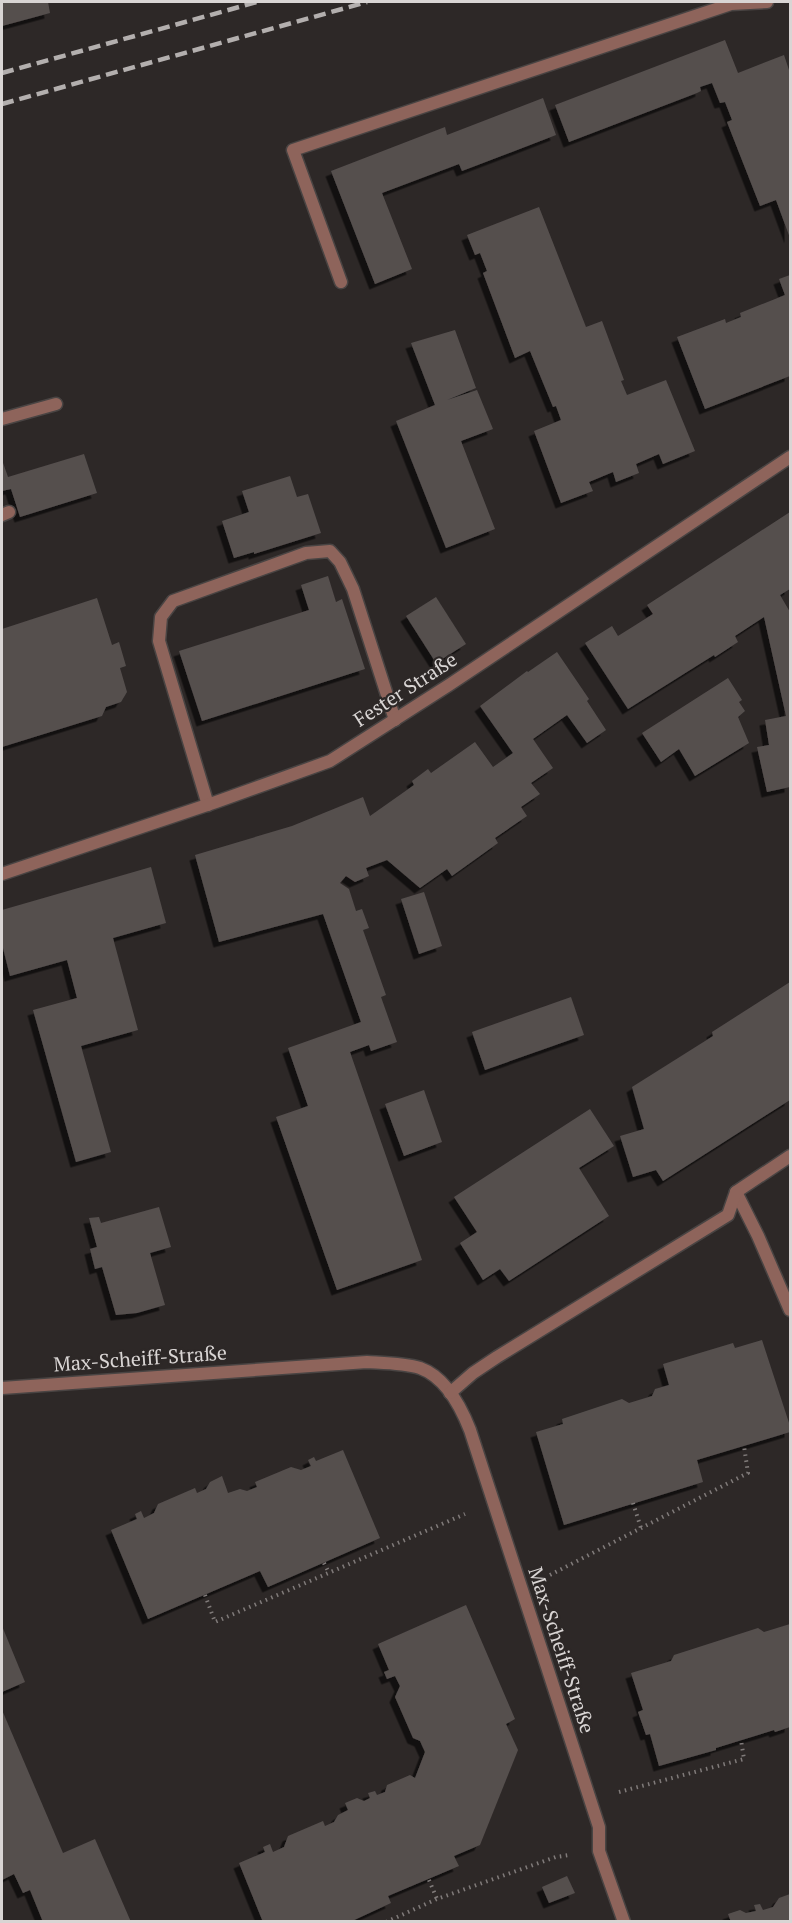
<svg xmlns="http://www.w3.org/2000/svg" width="792" height="1923" font-family="'PT Serif',serif">
<style>
.building{fill:#554f4e;filter:url(#shadow)}
.lines{fill:none;stroke-linecap:round;stroke-linejoin:round}
.lane-casing{stroke:#494443;stroke-width:15}
.street-casing{stroke:#494443;stroke-width:15}
.path{stroke:#807b7a;stroke-width:4;stroke-dasharray:1.5 4.5;stroke-linecap:butt}
.lane{stroke:#8e645b;stroke-width:12}
.street{stroke:#8e645b;stroke-width:12}
.rail{stroke:#b3afae;stroke-width:4.5;stroke-dasharray:12 6;stroke-linecap:butt}
.labels{text-anchor:middle;dominant-baseline:central;stroke-width:4.5;stroke-linejoin:round;paint-order:stroke}
.street-label{font-size:20px;fill:#d9d5d4;stroke:#2d2827}
</style>
<defs>
<filter id="shadow"><feDropShadow dx="-5.5" dy="5.5" stdDeviation="0" flood-color="#0009"/></filter>
</defs>
<rect width="100%" height="100%" fill="#2d2827"/>
<!-- building -->
<g class="building">
<path d="M2 2H48L50 13 2 26Z"/>
<path d="M725 40 738 73 784 55 790 73V238L776 200 760 206 727 122 732 120 725 102 720 103 712 83 700 87 701 91 697 93 569 142 555 105Z"/>
<path d="M543 98 556 135 462 171 459 164 382 193 412 269 375 284 331 171 445 127 447 135Z"/>
<path d="M539 207 586 327 602 321 624 380 621 381 627 395 666 380 695 451 663 464 659 454 636 464 639 473 616 482 613 472 589 482 593 491 561 503 534 431 561 420 556 406 553 407 530 351 515 358 483 273 487 271 480 253 475 255 467 235Z"/>
<path d="M790 275V376L705 409 677 337 725 319 726 323 741 317 740 313 785 295 779 279Z"/>
<path d="M455 330 476 388 447 400 477 390 493 429 461 441 495 529 446 548 396 421 435 405 411 343Z"/>
<path d="M84 454 97 493 20 517 11 489 2 491V460L8 477Z"/>
<path d="M290 476 297 497 308 494 321 533 254 554V552L234 558 222 521 249 512 242 491Z"/>
<path d="M790 512V589L780 595 790 612V787L767 792 757 747 769 745 765 720 786 716 764 617 735 636 738 642 715 657 714 655 628 709 585 643 612 626 618 636 653 614 647 605Z"/>
<path d="M328 576 336 602 342 599 365 669 202 721 179 651 309 610 301 585Z"/>
<path d="M436 597 466 644 436 663 406 616Z"/>
<path d="M97 598 112 645 119 642 126 666 120 668 127 692 121 702 106 707 102 716 2 747V629Z"/>
<path d="M557 652 589 699 587 701 606 730 587 743 567 715 533 739 553 768 531 783 540 794 521 807 527 816 495 838 498 843 452 876 447 869 420 888 387 860 366 868 369 876 355 882 346 876 340 883 349 889 356 911 362 909 369 928 363 930 386 995 381 997 397 1042 371 1051 369 1045 350 1052 422 1260 337 1290 276 1117 308 1106 288 1048 361 1022 323 914 219 942 195 855 292 826 363 797 370 816 414 785 412 781 428 769 431 773 475 742 493 767 513 753 480 706 527 671 528 672Z"/>
<path d="M728 678 742 700 739 702 745 711 738 717 749 743 695 776 679 749 661 762 642 733Z"/>
<path d="M151 867 166 923 113 938 138 1030 81 1046 111 1152 76 1162 33 1010 77 998 67 960 10 976 2 944V910Z"/>
<path d="M424 892 442 946 419 954 401 899Z"/>
<path d="M790 982V1100L663 1181 656 1170 633 1177 620 1136 644 1129 632 1087 713 1036 712 1032Z"/>
<path d="M571 997 584 1035 485 1070 472 1032Z"/>
<path d="M424 1090 442 1142 404 1156 385 1104Z"/>
<path d="M590 1109 614 1146 579 1168 609 1216 509 1281 500 1269 483 1280 460 1243 477 1232 454 1197Z"/>
<path d="M159 1207 171 1247 150 1253 165 1305 137 1313 116 1315 102 1267 95 1269 90 1249 97 1247 89 1218 99 1217 101 1223Z"/>
<path d="M762 1340 790 1426V1432L697 1460 703 1482 564 1525 536 1432 563 1424 562 1419 622 1399 629 1403 652 1396 655 1389 669 1385 663 1364 733 1343 735 1348Z"/>
<path d="M343 1450 380 1538 268 1587 260 1571 148 1619 111 1530 137 1519 135 1514 141 1511 144 1518 154 1513 158 1504 195 1488 197 1493 206 1489 210 1482 222 1476 228 1493 240 1489 247 1491 257 1487 255 1482 291 1467 301 1470 311 1466 308 1460 314 1457 316 1461Z"/>
<path d="M466 1605 515 1719 506 1724 518 1750 480 1845 454 1856 459 1866 388 1896 391 1903 350 1922H263L239 1863 265 1852 263 1847 270 1844 273 1852 284 1847 288 1836 323 1821 325 1826 334 1822 338 1815 348 1810 345 1803 357 1798 364 1801 370 1798 368 1793 375 1791 377 1795 385 1792 387 1785 410 1775 415 1778 425 1752 420 1741 413 1738 395 1697 400 1686 395 1676 387 1679 384 1672 389 1670 378 1644Z"/>
<path d="M790 1624V1727L775 1732 774 1730 716 1748V1750L659 1766 650 1734 646 1735 638 1712 643 1710 631 1673 671 1661 674 1655 758 1628 764 1632Z"/>
<path d="M2 1626 25 1682 2 1692Z"/>
<path d="M2 1710 63 1853 95 1839 131 1922H43L30 1890 23 1893 14 1874 2 1880Z"/>
<path d="M567 1876 575 1893 549 1903 542 1887Z"/>
<path d="M790 1894V1922H731L728 1914 740 1910 746 1913 756 1911 754 1905 760 1904 763 1910 773 1907 779 1898Z"/>
</g>
<g class="lines">
<defs>
<g id="lane">
<path d="M341 282 293 150 731 4 767 2"/>
<path d="M2 419 56 404"/>
<path d="M2 515 9 512"/>
<path d="M208 805 159 641 161 617 173 601 306 553 330 551 340 562 353 589 395 720"/>
</g>
<g id="street">
<path d="M2 874 216 802 330 761 449 685 790 457"/>
<path d="M736 1192 758 1236 790 1310"/>
<path d="M2 1388 367 1362C384 1363 404 1363 420 1368 445 1377 461 1407 470 1430L599 1827V1851L624 1922"/>
<path d="M450 1393 473 1373 497 1357 728 1215 736 1192 790 1156"/>
</g>
</defs>
<!-- lane casing -->
<use href="#lane" class="lane-casing"/>
<!-- street casing -->
<use href="#street" class="street-casing"/>
<!-- path -->
<g class="path">
<path d="M633 1503 641 1528"/>
<path d="M324 1563 329 1573"/>
<path d="M550 1575 748 1473 744 1446"/>
<path d="M205 1595 215 1622 465 1514"/>
<path d="M619 1792 744 1759 741 1740"/>
<path d="M429 1880 437 1899"/>
<path d="M386 1922 437 1899 556 1857 569 1855"/>
</g>
<!-- lane -->
<use href="#lane" class="lane"/>
<!-- street -->
<use href="#street" class="street"/>
<!-- rail -->
<g class="rail">
<path d="M2 73 257 2"/>
<path d="M2 104 367 2"/>
</g>
</g>
<g class="labels">
<!-- street labels -->
<g class="street-label">
<text transform="translate(405 689) rotate(-33)">Fester Straße</text>
<text transform="translate(140 1358) rotate(-4)">Max-Scheiff-Straße</text>
<text transform="translate(562 1650) rotate(72)">Max-Scheiff-Straße</text>
</g>
</g>
<!-- border -->
<rect width="792" height="1923" fill="none" stroke="#d9d5d4" stroke-width="6"/>
</svg>
